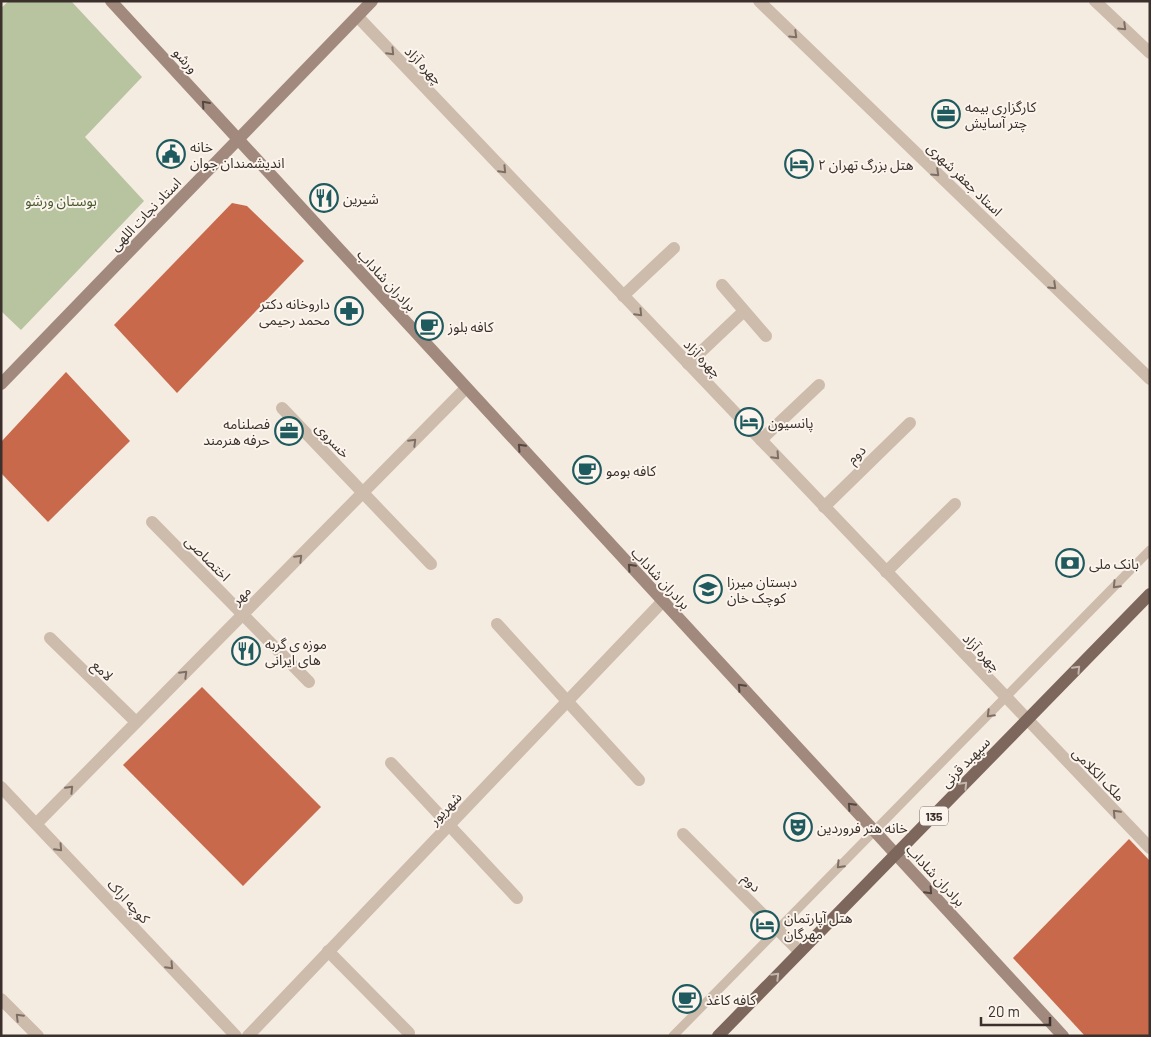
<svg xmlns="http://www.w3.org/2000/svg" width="1151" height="1037" font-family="Barlow,'Noto Sans Arabic',sans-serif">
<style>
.park{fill:#b8c4a0}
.building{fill:#c8694b}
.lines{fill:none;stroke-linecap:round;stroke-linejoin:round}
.lane{stroke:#cdbbac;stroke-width:9}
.street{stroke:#cdbbac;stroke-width:12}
.secondary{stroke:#a18a7d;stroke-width:12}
.primary{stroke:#7d675c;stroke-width:12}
.oneway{stroke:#7d6f65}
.oneway2{stroke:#544640}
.oneway3{stroke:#c2b5ac}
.labels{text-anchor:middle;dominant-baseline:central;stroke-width:4;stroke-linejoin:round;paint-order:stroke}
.shield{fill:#fbf5ee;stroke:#756b66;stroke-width:1}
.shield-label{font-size:12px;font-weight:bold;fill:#3b302b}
.street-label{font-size:14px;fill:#3b302b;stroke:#fbf5ee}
.poi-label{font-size:14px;fill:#3b302b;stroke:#fbf5ee;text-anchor:start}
.park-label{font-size:14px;fill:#4a5a2e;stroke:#fbf5ee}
</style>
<rect width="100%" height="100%" fill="#f4ebe1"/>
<!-- park -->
<path class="park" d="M9 1H71L142 77 85 137 144 201 21 330 1 311V8Z"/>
<!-- building -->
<g class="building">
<path d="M232 203 247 206 304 261 177 393 114 325Z"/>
<path d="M66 372 130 441 48 522 1 473V442Z"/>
<path d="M202 687 321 807 243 886 123 765Z"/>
<path d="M1129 839 1150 861V1036H1085L1013 958Z"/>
</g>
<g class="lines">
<!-- lane -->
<path class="lane" d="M673 1036 1150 550"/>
<!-- street -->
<g class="street">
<path d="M759 1 1150 379"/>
<path d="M1095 1 1150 53"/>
<path d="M358 17 1150 848"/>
<path d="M722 285 766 336"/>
<path d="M623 296 674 248"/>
<path d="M688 364 744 311"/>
<path d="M282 408 431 564"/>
<path d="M761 440 819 385"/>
<path d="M824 507 910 423"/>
<path d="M152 522 309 682"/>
<path d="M886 572 955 504"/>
<path d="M497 624 639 780"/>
<path d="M50 638 136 722"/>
<path d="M391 763 517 898"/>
<path d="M1 787 236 1036"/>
<path d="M36 824 466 388"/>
<path d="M683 834 800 952"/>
<path d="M328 951 409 1033"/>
<path d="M1 999 38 1036"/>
<path d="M248 1036 663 601"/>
</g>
<!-- secondary -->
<g class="secondary">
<path d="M111 1 1063 1036"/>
<path d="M1 384 372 1"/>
</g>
<!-- primary -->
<path class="primary" d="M718 1036 1150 594"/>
</g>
<!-- one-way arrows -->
<defs><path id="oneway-chevron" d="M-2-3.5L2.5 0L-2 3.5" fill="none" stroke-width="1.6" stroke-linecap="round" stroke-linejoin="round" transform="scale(1.25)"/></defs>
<g class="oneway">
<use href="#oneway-chevron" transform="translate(1123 27) rotate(44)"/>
<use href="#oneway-chevron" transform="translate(794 35) rotate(44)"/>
<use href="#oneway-chevron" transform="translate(391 52) rotate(46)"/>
<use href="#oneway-chevron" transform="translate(503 170) rotate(46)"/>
<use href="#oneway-chevron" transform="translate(936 173) rotate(44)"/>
<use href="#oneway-chevron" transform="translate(1053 286) rotate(44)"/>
<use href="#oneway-chevron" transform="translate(639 313) rotate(46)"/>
<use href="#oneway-chevron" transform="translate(413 442) rotate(-45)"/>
<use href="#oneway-chevron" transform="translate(776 456) rotate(47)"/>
<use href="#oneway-chevron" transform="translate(299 558) rotate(-45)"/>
<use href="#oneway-chevron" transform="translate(1116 585) rotate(134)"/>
<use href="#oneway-chevron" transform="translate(184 674) rotate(-45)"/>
<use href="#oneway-chevron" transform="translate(990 714) rotate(135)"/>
<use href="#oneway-chevron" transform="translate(70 789) rotate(-46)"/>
<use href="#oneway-chevron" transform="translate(1116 813) rotate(-134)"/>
<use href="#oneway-chevron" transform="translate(59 848) rotate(47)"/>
<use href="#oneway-chevron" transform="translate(840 865) rotate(134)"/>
<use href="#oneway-chevron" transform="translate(170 966) rotate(47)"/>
<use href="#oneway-chevron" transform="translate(19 1017) rotate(-135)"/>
</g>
<g class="oneway2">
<use href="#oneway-chevron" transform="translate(205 104) rotate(-132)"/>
<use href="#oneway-chevron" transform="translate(521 447) rotate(-133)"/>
<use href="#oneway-chevron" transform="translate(631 567) rotate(-133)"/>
<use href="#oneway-chevron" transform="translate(741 687) rotate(-133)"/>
<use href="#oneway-chevron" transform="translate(851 806) rotate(-133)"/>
<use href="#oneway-chevron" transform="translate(929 891) rotate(47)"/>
</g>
<g class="oneway3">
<use href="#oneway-chevron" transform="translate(1077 669) rotate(-46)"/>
<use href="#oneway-chevron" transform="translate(964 785) rotate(-46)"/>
<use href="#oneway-chevron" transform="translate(776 976) rotate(-45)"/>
</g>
<!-- icons -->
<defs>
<symbol id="office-ring" viewBox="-11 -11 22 22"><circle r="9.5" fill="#fbf5ee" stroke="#1f5a5e" stroke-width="1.5"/><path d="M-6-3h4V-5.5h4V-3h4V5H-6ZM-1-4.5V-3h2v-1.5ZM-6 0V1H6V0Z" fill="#1f5a5e"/></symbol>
<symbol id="civic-ring" viewBox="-11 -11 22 22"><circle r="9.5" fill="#fbf5ee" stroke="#1f5a5e" stroke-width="1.5"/><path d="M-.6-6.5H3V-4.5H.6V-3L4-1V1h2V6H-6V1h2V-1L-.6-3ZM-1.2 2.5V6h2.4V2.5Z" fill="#1f5a5e"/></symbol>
<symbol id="hotel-ring" viewBox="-11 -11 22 22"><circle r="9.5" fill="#fbf5ee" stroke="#1f5a5e" stroke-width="1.5"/><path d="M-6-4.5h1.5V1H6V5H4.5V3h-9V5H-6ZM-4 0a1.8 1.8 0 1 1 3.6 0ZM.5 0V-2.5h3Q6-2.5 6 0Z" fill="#1f5a5e"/></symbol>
<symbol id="restaurant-ring" viewBox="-11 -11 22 22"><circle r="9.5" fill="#fbf5ee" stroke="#1f5a5e" stroke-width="1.5"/><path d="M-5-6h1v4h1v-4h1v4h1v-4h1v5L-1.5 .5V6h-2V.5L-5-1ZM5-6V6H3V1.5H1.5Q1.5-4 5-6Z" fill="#1f5a5e"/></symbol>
<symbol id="pharmacy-ring" viewBox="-11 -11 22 22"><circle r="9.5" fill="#fbf5ee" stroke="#1f5a5e" stroke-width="1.5"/><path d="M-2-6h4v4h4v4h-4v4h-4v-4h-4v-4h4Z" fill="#1f5a5e"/></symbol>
<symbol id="cafe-ring" viewBox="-11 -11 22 22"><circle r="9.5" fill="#fbf5ee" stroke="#1f5a5e" stroke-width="1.5"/><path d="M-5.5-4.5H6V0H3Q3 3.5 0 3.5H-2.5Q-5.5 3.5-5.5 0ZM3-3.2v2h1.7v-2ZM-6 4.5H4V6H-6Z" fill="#1f5a5e"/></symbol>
<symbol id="bank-ring" viewBox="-11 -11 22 22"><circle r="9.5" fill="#fbf5ee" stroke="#1f5a5e" stroke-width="1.5"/><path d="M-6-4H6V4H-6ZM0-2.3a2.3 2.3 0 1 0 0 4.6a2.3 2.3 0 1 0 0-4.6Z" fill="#1f5a5e"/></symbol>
<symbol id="school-ring" viewBox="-11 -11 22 22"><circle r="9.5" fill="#fbf5ee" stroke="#1f5a5e" stroke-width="1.5"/><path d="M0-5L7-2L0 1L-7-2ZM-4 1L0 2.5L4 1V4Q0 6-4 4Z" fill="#1f5a5e"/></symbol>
<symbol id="theatre-ring" viewBox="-11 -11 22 22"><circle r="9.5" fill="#fbf5ee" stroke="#1f5a5e" stroke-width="1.5"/><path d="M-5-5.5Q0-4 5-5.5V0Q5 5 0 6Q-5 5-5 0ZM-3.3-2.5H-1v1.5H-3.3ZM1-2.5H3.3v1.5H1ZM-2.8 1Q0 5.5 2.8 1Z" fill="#1f5a5e"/></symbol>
</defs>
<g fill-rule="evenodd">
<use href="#office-ring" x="930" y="98" width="32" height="32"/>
<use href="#civic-ring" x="155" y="138" width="32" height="32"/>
<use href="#hotel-ring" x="783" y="148" width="32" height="32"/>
<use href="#restaurant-ring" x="308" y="182" width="32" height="32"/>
<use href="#pharmacy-ring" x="333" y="295" width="32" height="32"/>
<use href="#cafe-ring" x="413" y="310" width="32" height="32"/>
<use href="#hotel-ring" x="733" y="406" width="32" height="32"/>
<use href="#office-ring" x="273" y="415" width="32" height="32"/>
<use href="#cafe-ring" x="571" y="454" width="32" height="32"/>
<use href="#bank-ring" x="1054" y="547" width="32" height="32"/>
<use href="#school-ring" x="692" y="573" width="32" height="32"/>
<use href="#restaurant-ring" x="230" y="635" width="32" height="32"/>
<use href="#theatre-ring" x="782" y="811" width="32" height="32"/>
<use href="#hotel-ring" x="749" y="909" width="32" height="32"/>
<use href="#cafe-ring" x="671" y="983" width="32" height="32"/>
</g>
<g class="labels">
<!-- shield labels -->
<rect class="shield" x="920" y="806.5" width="28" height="19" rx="4"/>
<g class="shield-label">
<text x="934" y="816">135</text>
</g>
<!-- street labels -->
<g class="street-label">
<text transform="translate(186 60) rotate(48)">ورشو</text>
<text transform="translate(424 65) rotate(46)">چهره آزاد</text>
<text transform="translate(965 179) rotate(44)">استاد جعفر شهری</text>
<text transform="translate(145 214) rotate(-46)">استاد نجات اللهی</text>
<text transform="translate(387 280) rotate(47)">برادران شاداب</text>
<text transform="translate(703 358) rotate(46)">چهره آزاد</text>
<text transform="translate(333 440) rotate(46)">خسروی</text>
<text transform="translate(856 454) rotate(-44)">دوم</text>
<text transform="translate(208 558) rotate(45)">اختصاصی</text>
<text transform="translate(661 578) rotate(47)">برادران شاداب</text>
<text transform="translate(241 595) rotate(-45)">مهر</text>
<text transform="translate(982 652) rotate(46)">چهره آزاد</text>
<text transform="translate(103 670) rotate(44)">لامع</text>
<text transform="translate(965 762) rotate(-46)">سپهبد قرنی</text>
<text transform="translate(1099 774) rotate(46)">ملک الکلامی</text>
<text transform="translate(445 808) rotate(-46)">شهریور</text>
<text transform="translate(936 875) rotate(47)">برادران شاداب</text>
<text transform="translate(752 882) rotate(45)">دوم</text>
<text transform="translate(129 901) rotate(47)">کوچه اراک</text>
</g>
<!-- poi labels -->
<g class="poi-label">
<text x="965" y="106">کارگزاری بیمه<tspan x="965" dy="16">چتر آسایش</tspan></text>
<text x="190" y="146">خانه<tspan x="190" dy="16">اندیشمندان جوان</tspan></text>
<text x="818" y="164">هتل بزرگ تهران ۲</text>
<text x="343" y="198">شیرین</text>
<text x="330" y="303" text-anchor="end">داروخانه دکتر<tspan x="330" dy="16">محمد رحیمی</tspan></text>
<text x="448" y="326">کافه بلوز</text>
<text x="768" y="422">پانسیون</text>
<text x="270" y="423" text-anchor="end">فصلنامه<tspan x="270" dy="16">حرفه هنرمند</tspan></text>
<text x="606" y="470">کافه بومو</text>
<text x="1089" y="563">بانک ملی</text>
<text x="727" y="581">دبستان میرزا<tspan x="727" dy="16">کوچک خان</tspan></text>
<text x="265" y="643">موزه ی گربه<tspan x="265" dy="16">های ایرانی</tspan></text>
<text x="817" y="827">خانه هنر فروردین</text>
<text x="784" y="917">هتل آپارتمان<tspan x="784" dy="16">مهرگان</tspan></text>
<text x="706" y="999">کافه کاغذ</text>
</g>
<!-- park labels -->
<g class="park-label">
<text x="61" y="200">بوستان ورشو</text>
</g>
</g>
<!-- border -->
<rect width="1151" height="1037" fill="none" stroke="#3b302b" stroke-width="5"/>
<!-- scale -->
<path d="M981 1017v8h69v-8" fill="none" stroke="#3b302b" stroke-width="2.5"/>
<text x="988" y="1017" font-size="15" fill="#3b302b" stroke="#fbf5ee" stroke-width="4" paint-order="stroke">20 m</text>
</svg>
